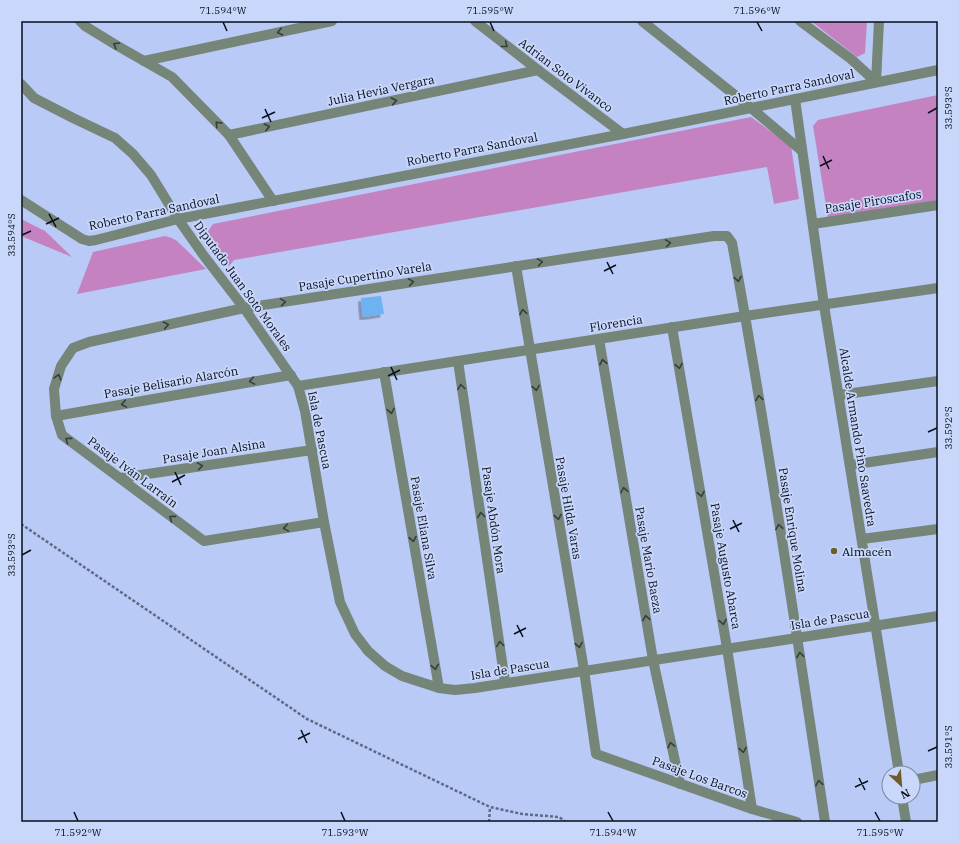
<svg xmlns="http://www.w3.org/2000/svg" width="959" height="843" font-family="'IBM Plex Serif',serif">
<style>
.green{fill:#c482c1}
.building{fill:#6eb2f1;filter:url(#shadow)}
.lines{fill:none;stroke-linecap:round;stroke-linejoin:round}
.path{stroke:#5e6a86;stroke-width:2.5;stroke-dasharray:3 2;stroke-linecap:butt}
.minor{stroke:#758577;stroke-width:10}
.oneway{stroke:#343e41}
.ticks{fill:none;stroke:#090e1d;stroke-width:1.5}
.poi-dot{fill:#6f5c2a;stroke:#c9d7fa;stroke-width:1.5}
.labels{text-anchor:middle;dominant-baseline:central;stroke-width:3.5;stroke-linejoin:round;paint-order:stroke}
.street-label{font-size:12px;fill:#090e1d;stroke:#c9d7fa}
.poi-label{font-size:12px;fill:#090e1d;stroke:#c9d7fa;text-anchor:start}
.neatline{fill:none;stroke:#090e1d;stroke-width:1.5}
.ticks-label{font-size:10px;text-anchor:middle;fill:#090e1d}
</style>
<defs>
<filter id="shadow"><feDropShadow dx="-3.5" dy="3.5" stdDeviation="0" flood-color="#0004"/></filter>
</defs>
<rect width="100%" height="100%" fill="#b8caf5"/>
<!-- green -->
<g class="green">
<path d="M811 21H867L865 53 857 57Z"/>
<path d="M938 95V200L828 218 813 126 818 120Z"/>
<path d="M751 117 791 146 799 199 774 204 767 167 234 260 229 266 205 241 207 233 213 224Z"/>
<path d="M21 219 45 231 72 257 21 236Z"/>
<path d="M165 236 172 238 177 241 206 269 77 294 93 252Z"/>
</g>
<!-- building -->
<path class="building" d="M381 296 384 314 363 317 361 298Z"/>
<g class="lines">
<!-- path -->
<g class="path">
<path d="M21 524 307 719 490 807 522 814 559 817 566 822"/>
<path d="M489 822 490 807"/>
</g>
<!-- minor -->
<g class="minor">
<path d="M80 21 85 26 116 45 172 77 229 135 273 201"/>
<path d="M475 21 538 70 623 134"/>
<path d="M642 21 751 108 802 151"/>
<path d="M800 21 851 59 876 82"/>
<path d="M144 61 332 21"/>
<path d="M876 82 879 21"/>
<path d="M21 84 34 98 73 118 115 138 133 154 151 175 178 219 204 256 244 308 298 386 305 411 324 522 340 602 355 634 368 651 385 666 402 676 439 688 455 690 475 688 938 616"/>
<path d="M795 99 824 305 899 773"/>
<path d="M229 135 538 70"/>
<path d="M21 200 82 239 89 241 96 240 178 219 623 134 938 70"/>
<path d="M813 224 938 205"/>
<path d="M516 266 584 670 596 754 752 809 797 822"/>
<path d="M672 327 727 648 752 809"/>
<path d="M599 339 653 660 680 784"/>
<path d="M458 361 505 682"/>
<path d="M384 372 439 688"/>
<path d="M298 386 745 316 938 288"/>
<path d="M839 395 938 381"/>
<path d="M56 416 291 375"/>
<path d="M850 465 938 452"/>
<path d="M120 478 312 450"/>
<path d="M324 522 204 541 62 435 56 416 54 389 61 366 73 348 89 342 244 308 714 236H727L732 243C767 435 796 629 825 822"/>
<path d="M862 539 938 529"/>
<path d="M913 780 938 775"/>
<path d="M902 797 906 822"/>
</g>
</g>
<!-- one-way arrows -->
<defs><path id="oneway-chevron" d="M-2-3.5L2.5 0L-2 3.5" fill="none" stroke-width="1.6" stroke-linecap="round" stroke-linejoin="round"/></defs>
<g class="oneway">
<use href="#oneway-chevron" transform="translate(280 32) rotate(168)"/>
<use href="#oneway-chevron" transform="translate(116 45) rotate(-149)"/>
<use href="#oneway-chevron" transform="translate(505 45) rotate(38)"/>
<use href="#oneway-chevron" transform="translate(394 101) rotate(-12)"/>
<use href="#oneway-chevron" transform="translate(218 124) rotate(-134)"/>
<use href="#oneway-chevron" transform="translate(267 127) rotate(-12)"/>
<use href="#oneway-chevron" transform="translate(668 243) rotate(-9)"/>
<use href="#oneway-chevron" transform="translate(540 262) rotate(-9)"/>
<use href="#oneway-chevron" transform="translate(738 279) rotate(80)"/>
<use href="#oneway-chevron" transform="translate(411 282) rotate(-9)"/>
<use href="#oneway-chevron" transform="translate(283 302) rotate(-9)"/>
<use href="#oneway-chevron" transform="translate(523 312) rotate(-99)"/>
<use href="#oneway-chevron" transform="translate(166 325) rotate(-12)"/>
<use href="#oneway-chevron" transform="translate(603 362) rotate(-100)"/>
<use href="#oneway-chevron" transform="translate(679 366) rotate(80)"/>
<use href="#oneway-chevron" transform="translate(58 377) rotate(-74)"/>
<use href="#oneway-chevron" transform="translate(252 381) rotate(170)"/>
<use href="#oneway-chevron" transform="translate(461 387) rotate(-98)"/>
<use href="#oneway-chevron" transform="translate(536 388) rotate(80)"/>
<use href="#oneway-chevron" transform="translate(759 398) rotate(-99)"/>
<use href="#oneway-chevron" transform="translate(124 404) rotate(170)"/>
<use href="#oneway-chevron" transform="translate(391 411) rotate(80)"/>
<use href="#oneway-chevron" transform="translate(68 440) rotate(-143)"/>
<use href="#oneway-chevron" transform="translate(200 466) rotate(-9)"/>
<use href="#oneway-chevron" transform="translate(624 490) rotate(-100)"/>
<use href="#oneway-chevron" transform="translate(701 494) rotate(80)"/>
<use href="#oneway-chevron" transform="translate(481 515) rotate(-98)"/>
<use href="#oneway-chevron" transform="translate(558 517) rotate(80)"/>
<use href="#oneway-chevron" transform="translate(172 518) rotate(-143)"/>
<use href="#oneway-chevron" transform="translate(779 527) rotate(-99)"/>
<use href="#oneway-chevron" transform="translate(286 528) rotate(171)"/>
<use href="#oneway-chevron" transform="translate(413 539) rotate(80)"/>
<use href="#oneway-chevron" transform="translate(646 618) rotate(-100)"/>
<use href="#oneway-chevron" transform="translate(723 622) rotate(80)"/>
<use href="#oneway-chevron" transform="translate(500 644) rotate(-98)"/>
<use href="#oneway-chevron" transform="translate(579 645) rotate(80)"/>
<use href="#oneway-chevron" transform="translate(800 655) rotate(-99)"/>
<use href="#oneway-chevron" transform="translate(435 667) rotate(80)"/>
<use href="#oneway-chevron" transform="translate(671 745) rotate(-102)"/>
<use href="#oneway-chevron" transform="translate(743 750) rotate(81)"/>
<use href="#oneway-chevron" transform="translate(819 783) rotate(-99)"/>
</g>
<!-- ticks -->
<path class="ticks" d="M223 22 227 31M490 22 494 31M757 22 762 31M265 109 271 122M928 113 937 108M262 118 275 112M823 156 829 169M820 166 832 160M49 214 56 227M46 224 59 218M22 235 31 231M607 262 613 274M604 271 616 265M391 367 397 380M388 376 400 370M928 432 937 428M175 472 181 485M172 482 185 475M733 520 739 532M730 529 742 523M22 555 31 550M517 625 523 637M514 634 526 628M301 730 307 743M298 739 310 733M928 751 937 747M859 778 865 790M855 787 868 781M74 812 78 821M341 812 345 821M608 812 613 821M875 812 880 821"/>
<!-- markers -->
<circle class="poi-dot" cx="834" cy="551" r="4"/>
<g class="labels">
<!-- street labels -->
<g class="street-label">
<text transform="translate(566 75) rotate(37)">Adrian Soto Vivanco</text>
<text transform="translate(789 87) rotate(-12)">Roberto Parra Sandoval</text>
<text transform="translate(381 90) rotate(-12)">Julia Hevia Vergara</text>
<text transform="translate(472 149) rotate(-11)">Roberto Parra Sandoval</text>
<text transform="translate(873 201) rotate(-9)">Pasaje Piroscafos</text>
<text transform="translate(154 212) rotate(-12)">Roberto Parra Sandoval</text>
<text transform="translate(365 276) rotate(-9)">Pasaje Cupertino Varela</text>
<text transform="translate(243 286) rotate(54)">Diputado Juan Soto Morales</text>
<text transform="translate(616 323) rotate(-9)">Florencia</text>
<text transform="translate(171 382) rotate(-10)">Pasaje Belisario Alarcón</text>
<text transform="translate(320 430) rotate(79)">Isla de Pascua</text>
<text transform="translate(858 437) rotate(81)">Alcalde Armando Pino Saavedra</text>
<text transform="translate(214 451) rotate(-9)">Pasaje Joan Alsina</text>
<text transform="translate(133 472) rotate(37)">Pasaje Iván Larraín</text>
<text transform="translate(569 508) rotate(80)">Pasaje Hilda Varas</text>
<text transform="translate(494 520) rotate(82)">Pasaje Abdón Mora</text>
<text transform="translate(424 528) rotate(80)">Pasaje Eliana Silva</text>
<text transform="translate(793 530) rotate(81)">Pasaje Enrique Molina</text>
<text transform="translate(649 560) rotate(80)">Pasaje Mario Baeza</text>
<text transform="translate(726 566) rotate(80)">Pasaje Augusto Abarca</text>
<text transform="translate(830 619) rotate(-9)">Isla de Pascua</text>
<text transform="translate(510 669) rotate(-9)">Isla de Pascua</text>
<text transform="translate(700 777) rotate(20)">Pasaje Los Barcos</text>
</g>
<!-- poi labels -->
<g class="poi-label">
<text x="842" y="551">Almacén</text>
</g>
</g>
<!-- border -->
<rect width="959" height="843" fill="none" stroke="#c9d7fa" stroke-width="44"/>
<!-- north arrow -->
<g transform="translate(901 785) rotate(154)"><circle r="19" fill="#c9d7fa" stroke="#7c87a2"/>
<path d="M0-3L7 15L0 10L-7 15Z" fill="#6f5c2a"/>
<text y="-6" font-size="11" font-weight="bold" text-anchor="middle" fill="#090e1d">N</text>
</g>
<rect x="22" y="22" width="915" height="799" class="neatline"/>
<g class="ticks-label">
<text x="223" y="14">71.594°W</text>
<text x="490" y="14">71.595°W</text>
<text x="757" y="14">71.596°W</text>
<text transform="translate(948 108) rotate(-90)" y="4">33.593°S</text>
<text transform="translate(11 235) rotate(-90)" y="4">33.594°S</text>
<text transform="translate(948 428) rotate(-90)" y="4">33.592°S</text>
<text transform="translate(11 555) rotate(-90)" y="4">33.593°S</text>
<text transform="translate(948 747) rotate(-90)" y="4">33.591°S</text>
<text x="78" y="836">71.592°W</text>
<text x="345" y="836">71.593°W</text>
<text x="613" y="836">71.594°W</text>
<text x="880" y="836">71.595°W</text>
</g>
</svg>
